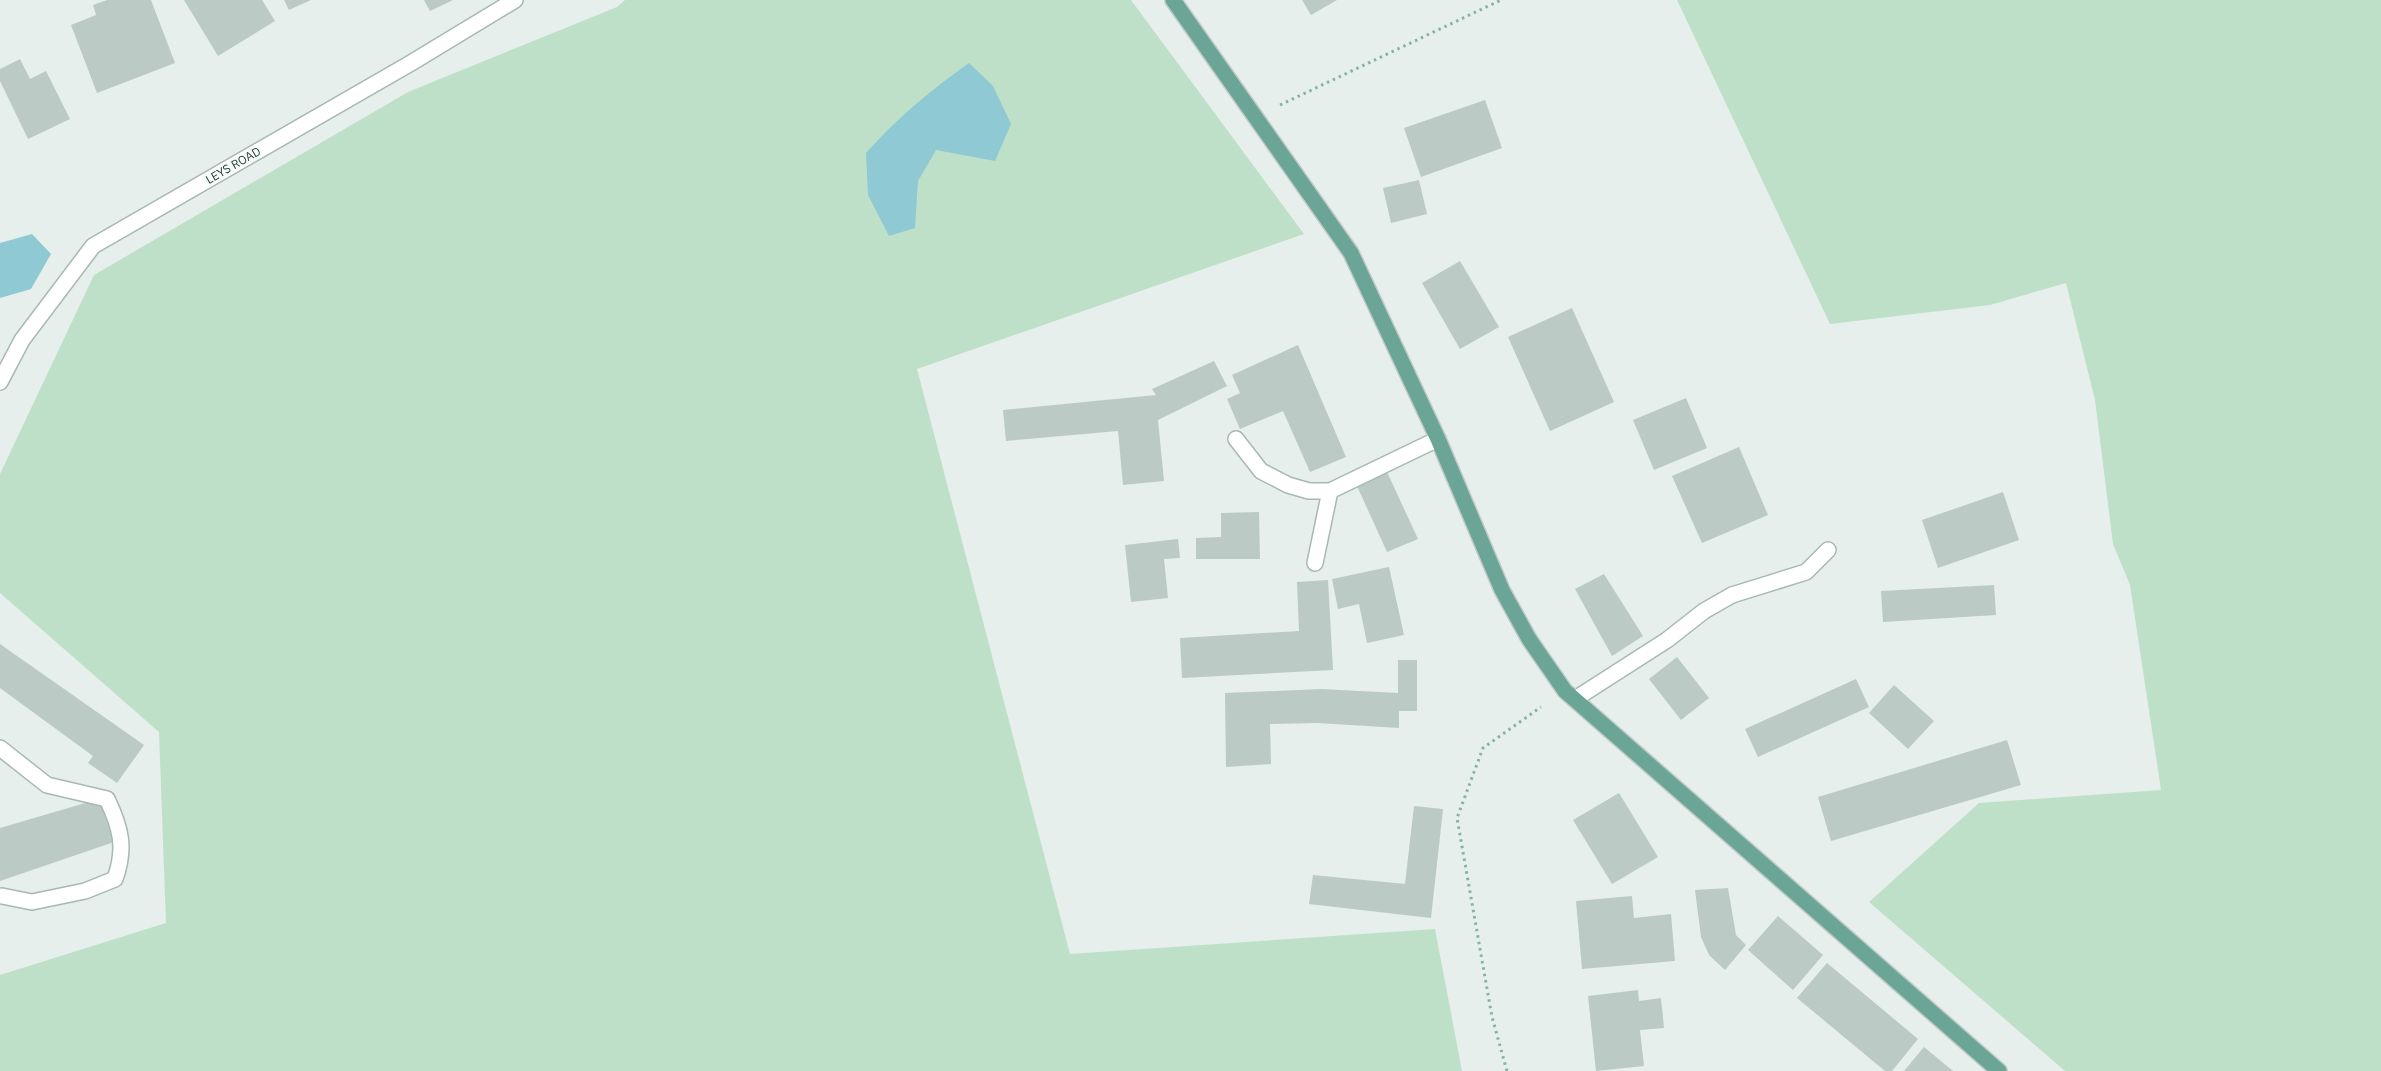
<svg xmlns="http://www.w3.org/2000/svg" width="2381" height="1071" font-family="'IBM Plex Sans',sans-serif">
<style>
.green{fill:#bfe0c8}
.water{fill:#8ec9d4}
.building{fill:#bbcac4}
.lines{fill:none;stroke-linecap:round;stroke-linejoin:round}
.minor-casing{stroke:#a8b8b2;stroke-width:18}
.major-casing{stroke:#c2cac8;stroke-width:18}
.path{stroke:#86b3a5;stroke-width:3;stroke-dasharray:2.5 4;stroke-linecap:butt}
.minor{stroke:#fff;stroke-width:15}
.major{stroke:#6aa596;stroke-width:15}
.labels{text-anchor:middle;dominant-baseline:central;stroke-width:5;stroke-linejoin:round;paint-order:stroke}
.street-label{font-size:12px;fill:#24423a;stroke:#f7fbf9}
</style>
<rect width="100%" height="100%" fill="#e6efeb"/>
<!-- green -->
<g class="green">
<path d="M625 0H1131L1304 234 917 369 1070 954 1435 929 1462 1071H0V975L166 923 159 732 0 593V474L94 275 408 92 617 7Z"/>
<path d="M1677 0H2381V1071H2065L1869 902 1979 803 2161 790 2130 585 2113 544 2095 400 2066 283 1990 305 1830 324Z"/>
</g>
<!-- water -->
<g class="water">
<path d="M969 63 993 86 1011 124 995 161 936 150 918 181 915 228 889 236 868 195 866 153C896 119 932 89 969 63Z"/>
<path d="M32 234 51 254 31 289 0 298V243Z"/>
</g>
<!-- building -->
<g class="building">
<path d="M107 0H151L175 63 97 93 71 25 96 15 93 5Z"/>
<path d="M184 0H262L275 21 218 56Z"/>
<path d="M284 0H311L289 10Z"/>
<path d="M424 0H453L430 11Z"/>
<path d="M1302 0H1337L1311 15Z"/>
<path d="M20 59 30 79 46 71 70 119 28 139 0 81V69Z"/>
<path d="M1485 100 1502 148 1421 177 1404 128Z"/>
<path d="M1419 180 1427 214 1391 223 1383 188Z"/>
<path d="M1460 261 1499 327 1460 349 1422 283Z"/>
<path d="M1572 308 1614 402 1550 431 1508 337Z"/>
<path d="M1298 345 1346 457 1310 472 1283 411 1240 429 1227 399 1240 393 1232 375Z"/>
<path d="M1214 361 1227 386 1158 420 1164 481 1123 485 1118 431 1006 441 1003 410 1156 395 1152 389Z"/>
<path d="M1686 398 1707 448 1654 470 1633 420Z"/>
<path d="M1739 447 1768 515 1702 543 1672 476Z"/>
<path d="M1387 472 1418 539 1387 552 1357 486Z"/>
<path d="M2003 492 2019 540 1938 568 1922 520Z"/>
<path d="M1259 512 1260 559H1196V538L1221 537V513Z"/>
<path d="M1178 539 1180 558 1164 559 1168 598 1131 602 1125 545Z"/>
<path d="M1389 567 1404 635 1367 643 1359 604 1338 609 1332 579Z"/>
<path d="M1604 574 1643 636 1612 656 1575 589Z"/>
<path d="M1328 580 1333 670 1182 678 1180 638 1299 631 1297 582Z"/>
<path d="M1994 585 1996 615 1883 622 1881 591Z"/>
<path d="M0 644 144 745 117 783 88 763 93 756 0 688Z"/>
<path d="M1677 657 1709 698 1681 720 1649 679Z"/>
<path d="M1398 660H1417V711H1399V728L1318 723 1270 724 1271 764 1226 767 1225 693 1321 689 1398 693Z"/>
<path d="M1856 679 1869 707 1758 757 1745 729Z"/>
<path d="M1894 685 1934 721 1908 749 1869 713Z"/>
<path d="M2007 740 2021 785 1831 841 1818 797Z"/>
<path d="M1619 793 1658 857 1612 884 1573 820Z"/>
<path d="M99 799 114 842 0 881V828Z"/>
<path d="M1414 806 1443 809 1431 918 1309 904 1313 875 1405 884Z"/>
<path d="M1728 888 1736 935 1746 945 1725 970 1709 955 1701 937 1695 890Z"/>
<path d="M1632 896 1634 918 1671 914 1675 961 1582 969 1576 901Z"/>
<path d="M1778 916 1823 955 1793 990 1748 950Z"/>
<path d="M1827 963 1918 1039 1892 1071H1885L1797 998Z"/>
<path d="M1638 990 1639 1001 1661 998 1664 1028 1640 1030 1644 1066 1596 1071 1588 996Z"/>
<path d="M1924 1047 1953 1071H1904Z"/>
</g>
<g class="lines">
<defs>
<g id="minor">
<path d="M0 382 22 340 93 246 411 63 515 0"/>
<path d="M1236 439 1261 471 1288 485 1309 491H1330L1438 439"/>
<path d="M1315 563 1330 491"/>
<path d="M1575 699 1667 640 1704 611 1732 595 1806 572 1828 550"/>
<path d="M0 748 47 785 107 799C121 828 126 848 115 879L85 891 32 902 2 896"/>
</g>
<path id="major" d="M1173 0 1351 253 1438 439 1502 590 1529 639 1565 691 1999 1071"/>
</defs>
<!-- minor casing -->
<use href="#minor" class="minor-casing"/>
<!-- major casing -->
<use href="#major" class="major-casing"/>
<!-- path -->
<g class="path">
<path d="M1280 105 1501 0"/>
<path d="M1507 1071 1492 1017 1457 818 1483 748 1541 707"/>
</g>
<!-- minor -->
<use href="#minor" class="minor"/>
<!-- major -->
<use href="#major" class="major"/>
</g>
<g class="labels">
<!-- street labels -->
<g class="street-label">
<text transform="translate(233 165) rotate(-30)">LEYS ROAD</text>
</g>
</g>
</svg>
